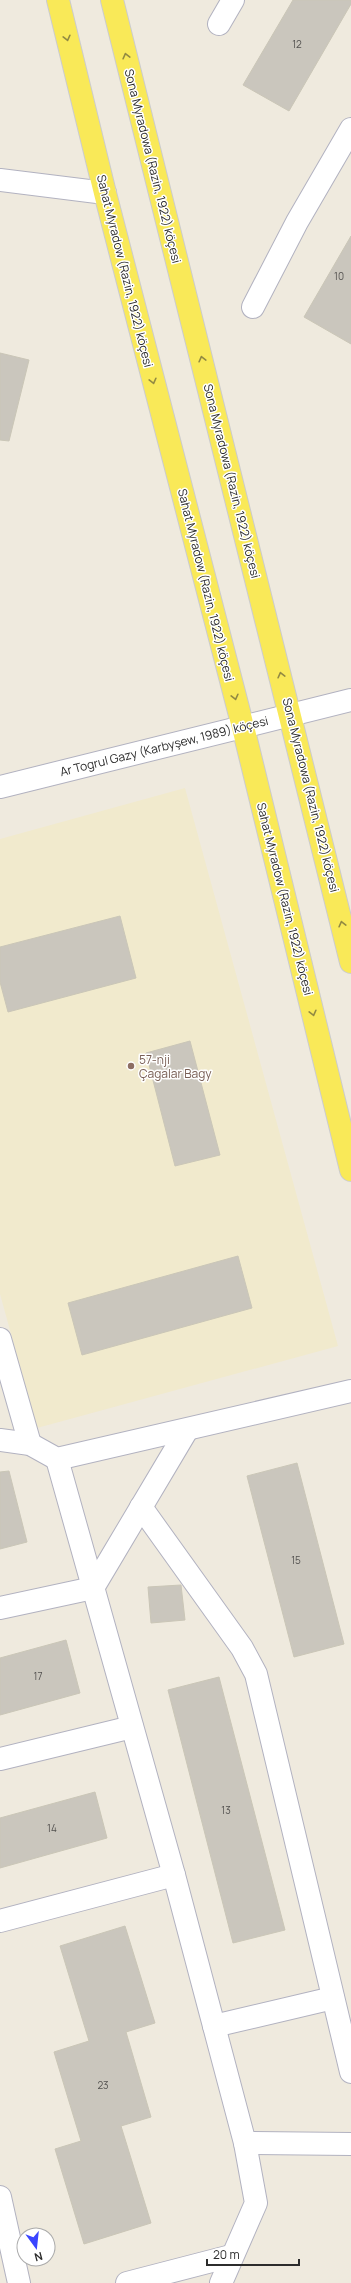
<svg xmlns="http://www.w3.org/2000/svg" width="351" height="2283" font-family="Manrope,sans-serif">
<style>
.education{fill:#f1eacd}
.building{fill:#cac6bd;stroke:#cac6b7}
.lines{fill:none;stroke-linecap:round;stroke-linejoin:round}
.minor-casing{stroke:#b2b2c0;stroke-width:24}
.major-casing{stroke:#ccc;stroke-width:24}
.minor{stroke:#fff;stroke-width:22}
.major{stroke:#f9e958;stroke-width:22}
.oneway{stroke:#928a42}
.education-dot{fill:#8d6e63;stroke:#fff;stroke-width:1.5}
.labels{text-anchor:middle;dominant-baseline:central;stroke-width:3;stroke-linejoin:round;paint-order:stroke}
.number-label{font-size:10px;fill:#545250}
.street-label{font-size:12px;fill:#2c2c2c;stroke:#fff}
.education-label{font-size:12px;fill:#785e54;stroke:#fff;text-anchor:start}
</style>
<rect width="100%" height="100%" fill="#efeade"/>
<!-- education -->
<path class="education" d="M185 788 338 1346 37 1428 0 1294V839Z"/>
<!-- building -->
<g class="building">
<path d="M293 0H351V4L289 111 243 85Z"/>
<path d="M351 236V344L304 317Z"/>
<path d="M0 353 29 360 9 441 0 440Z"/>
<path d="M120 916 136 978 8 1012 0 982V947Z"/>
<path d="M190 1041 220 1155 175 1166 146 1053Z"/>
<path d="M238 1256 252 1308 82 1355 68 1303Z"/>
<path d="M297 1463 344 1644 294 1657 247 1476Z"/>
<path d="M9 1471 27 1542 0 1549V1472Z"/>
<path d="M181 1585 185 1620 151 1623 148 1587Z"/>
<path d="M66 1640 80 1693 0 1715V1658Z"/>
<path d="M219 1677 285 1930 233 1943 168 1690Z"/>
<path d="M95 1792 107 1838 0 1868V1818Z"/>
<path d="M125 1926 155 2023 126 2032 151 2117 121 2126 151 2223 84 2244 55 2149 81 2141 54 2052 89 2041 60 1946Z"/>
</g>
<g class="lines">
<defs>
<g id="minor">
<path d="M219 24 233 0"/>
<path d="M0 180 105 193"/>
<path d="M253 307 297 222 351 129"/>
<path d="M0 787 351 700"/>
<path d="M0 1339 30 1444"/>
<path d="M0 1440 30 1444 57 1459 351 1391"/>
<path d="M57 1459 174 1875 245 2143 256 2203 221 2283"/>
<path d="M141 1507 242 1648 256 1674 351 2072"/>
<path d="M0 1608 93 1588 187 1430"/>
<path d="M0 1759 132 1727"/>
<path d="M0 1921 174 1875"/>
<path d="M214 2026 333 1998"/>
<path d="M245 2143 351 2144"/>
<path d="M0 2197 19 2283"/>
<path d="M127 2283 231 2256"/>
</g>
<g id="major">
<path d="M58 0 105 193 243 727 351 1170"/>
<path d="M112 0 351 962"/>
</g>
</defs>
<!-- minor casing -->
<use href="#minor" class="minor-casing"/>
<!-- major casing -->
<use href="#major" class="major-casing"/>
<!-- minor -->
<use href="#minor" class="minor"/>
<!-- major -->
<use href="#major" class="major"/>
</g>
<!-- one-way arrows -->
<defs><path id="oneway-chevron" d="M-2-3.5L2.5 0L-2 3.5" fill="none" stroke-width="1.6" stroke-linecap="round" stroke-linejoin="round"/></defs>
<g class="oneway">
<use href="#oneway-chevron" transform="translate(67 38) rotate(76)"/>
<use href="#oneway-chevron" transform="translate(126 56) rotate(-104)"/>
<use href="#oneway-chevron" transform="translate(202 359) rotate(-104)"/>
<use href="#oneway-chevron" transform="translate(153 381) rotate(76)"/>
<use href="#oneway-chevron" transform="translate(281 675) rotate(-104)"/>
<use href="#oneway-chevron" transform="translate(235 697) rotate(76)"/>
<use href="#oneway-chevron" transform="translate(342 924) rotate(-104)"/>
<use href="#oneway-chevron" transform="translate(313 1013) rotate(76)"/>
</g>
<!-- markers -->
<circle class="education-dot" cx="131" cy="1066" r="4"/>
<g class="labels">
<!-- number labels -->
<g class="number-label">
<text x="297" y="44">12</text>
<text x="339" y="276">10</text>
<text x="296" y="1560">15</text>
<text x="38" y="1676">17</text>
<text x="226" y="1810">13</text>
<text x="52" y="1828">14</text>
<text x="103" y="2085">23</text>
</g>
<!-- street labels -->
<g class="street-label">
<text transform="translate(153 166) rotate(76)">Sona Myradowa (Razin, 1922) köçesi</text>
<text transform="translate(125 271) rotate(76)">Sahat Myradow (Razin, 1922) köçesi</text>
<text transform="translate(232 481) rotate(76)">Sona Myradowa (Razin, 1922) köçesi</text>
<text transform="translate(206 585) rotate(76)">Sahat Myradow (Razin, 1922) köçesi</text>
<text transform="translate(164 746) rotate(-14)">Ar Togrul Gazy (Karbyşew, 1989) köçesi</text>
<text transform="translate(311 795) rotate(76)">Sona Myradowa (Razin, 1922) köçesi</text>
<text transform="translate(285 899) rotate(76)">Sahat Myradow (Razin, 1922) köçesi</text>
</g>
<!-- education labels -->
<g class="education-label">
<text x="139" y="1059">57-nji<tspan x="139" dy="14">Çagalar Bagy</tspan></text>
</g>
</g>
<!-- north arrow -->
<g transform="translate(36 2247) rotate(165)"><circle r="19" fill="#ffffff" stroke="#ababab"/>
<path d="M0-3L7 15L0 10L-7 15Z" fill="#3a45ff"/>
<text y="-6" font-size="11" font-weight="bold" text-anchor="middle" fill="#2c2c2c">N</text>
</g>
<!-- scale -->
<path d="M207 2259v6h92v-6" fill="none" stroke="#2c2c2c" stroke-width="2"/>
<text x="213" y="2259" font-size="12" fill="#2c2c2c" stroke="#ffffff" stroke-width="3" paint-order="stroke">20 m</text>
</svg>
